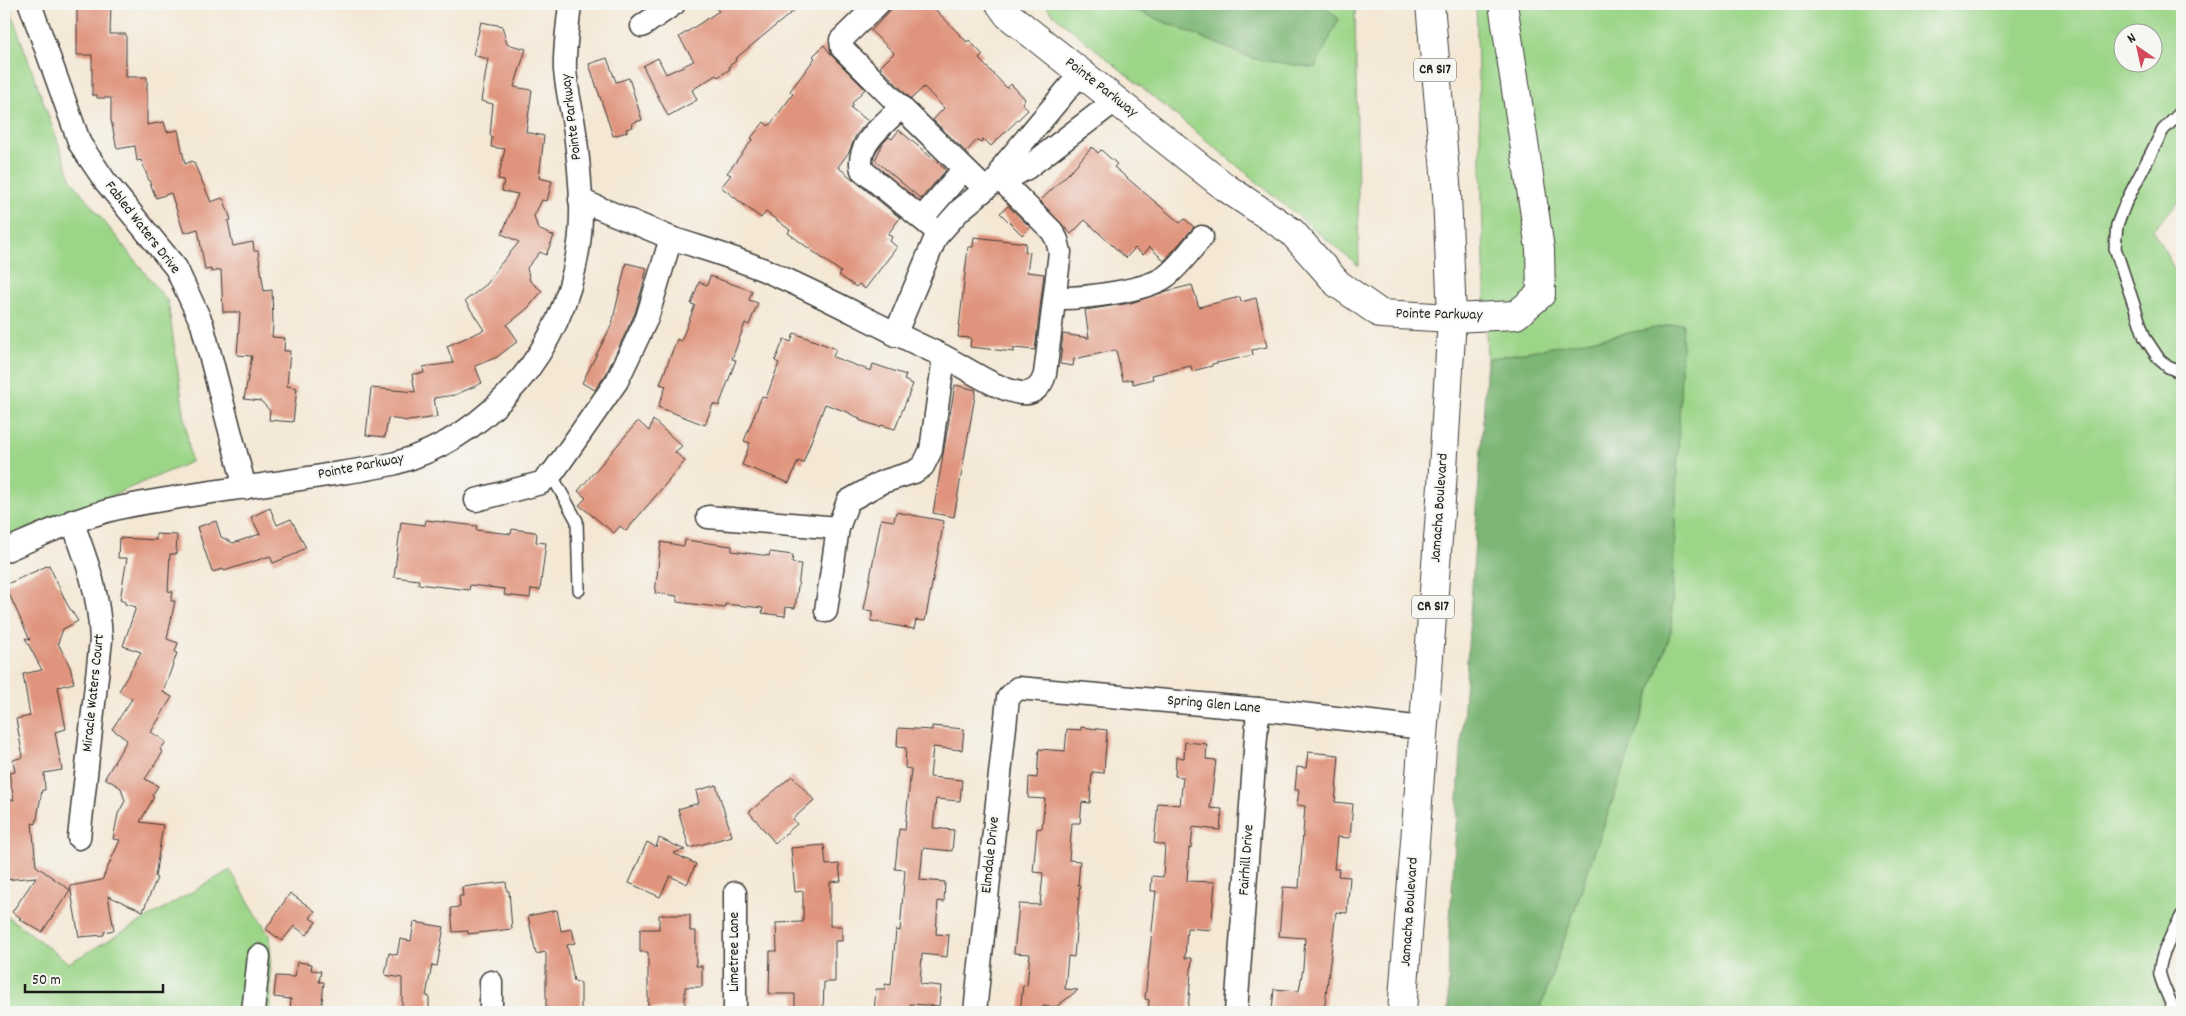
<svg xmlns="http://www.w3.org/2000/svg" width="2186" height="1016" font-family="Dekko,sans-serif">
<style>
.green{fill:#9bd588;stroke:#5c7852;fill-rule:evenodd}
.forest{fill:#7cb674;stroke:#4c6948}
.building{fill:#e0947d}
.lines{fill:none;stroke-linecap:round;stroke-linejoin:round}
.lane-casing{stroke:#3c3b38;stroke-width:14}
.street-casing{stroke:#3c3b38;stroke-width:25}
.secondary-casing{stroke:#3c3b38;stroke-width:30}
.primary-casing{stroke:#3c3b38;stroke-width:30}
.lane{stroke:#fff;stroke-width:11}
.street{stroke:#fff;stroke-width:22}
.secondary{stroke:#fff;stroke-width:28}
.primary{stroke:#fff;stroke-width:28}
.labels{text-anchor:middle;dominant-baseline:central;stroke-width:4;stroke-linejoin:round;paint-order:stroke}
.shield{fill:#f6f6f2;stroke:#5d5d5c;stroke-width:1}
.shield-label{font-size:14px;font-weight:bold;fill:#1c1c1c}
.street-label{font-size:15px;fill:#1c1c1c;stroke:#f6f6f2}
</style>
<rect width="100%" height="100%" fill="#f6f6f2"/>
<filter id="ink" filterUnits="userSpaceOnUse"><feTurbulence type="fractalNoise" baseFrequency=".02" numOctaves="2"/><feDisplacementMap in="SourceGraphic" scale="10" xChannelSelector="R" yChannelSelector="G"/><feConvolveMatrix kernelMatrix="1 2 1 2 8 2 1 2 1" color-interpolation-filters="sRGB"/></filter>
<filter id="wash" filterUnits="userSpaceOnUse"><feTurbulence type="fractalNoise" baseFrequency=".0096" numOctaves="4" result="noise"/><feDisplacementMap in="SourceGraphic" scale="20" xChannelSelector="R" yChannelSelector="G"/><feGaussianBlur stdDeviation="1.12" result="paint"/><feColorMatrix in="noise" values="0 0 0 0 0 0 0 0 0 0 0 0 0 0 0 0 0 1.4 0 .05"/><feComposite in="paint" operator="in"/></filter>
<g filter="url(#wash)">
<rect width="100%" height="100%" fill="#f4e8d5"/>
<!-- green -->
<g class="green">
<path d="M4 4H8L72 181 168 302 191 462 4 541Z"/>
<path d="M1044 4H1121L1254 59 1339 19 1322 4H1355L1359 266 1054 15Z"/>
<path d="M1476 4H2182V198L2153 230 2182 283V917L2160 967 2181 1012H1539L1671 632 1682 323 1487 359ZM2124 32H2154V62H2124Z"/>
<path d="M230 870 270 937 271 1012H4V914L69 963Z"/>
</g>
<!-- forest -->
<g class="forest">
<path d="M1121 4H1322L1339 19 1315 68 1254 59Z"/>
<path d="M1683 323 1671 632 1539 1012H1448L1449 934 1487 359Z"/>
</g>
<g id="blocks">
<!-- building -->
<g class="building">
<path d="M77 4H111L110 34H126V77H147V125L164 122 167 132 178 130 185 164 192 161 194 163 211 202 222 198 224 200 231 220 228 221 233 246 253 242 254 251H258L264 291 272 290 273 324 272 337 285 338 284 351H290L287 386 297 388 293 422 269 420 270 411 261 401 244 399 252 356 237 355 240 312H223L221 270 211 272V269L205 270 198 229 184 233 171 193 156 198 141 160 137 161 135 146 117 149 111 120V98H97V95H92V55H77Z"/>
<path d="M712 4H802L735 59 736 61 729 66 730 69 718 77 716 75 692 90 697 100 668 116 643 66 658 58 666 74 694 61 679 37 719 11Z"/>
<path d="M896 4H930L967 42 969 40 983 55 979 59 1007 88 1011 84 1025 99 1022 103 1028 110 991 146 984 139 980 143 977 140 966 152 933 120 944 108 924 87 911 99 880 67 894 53 871 31Z"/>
<path d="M481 22 502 26 507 44 526 49 514 87 532 90 526 132 544 136 539 178 552 181 547 201 542 200 534 216 538 229 554 236 546 255 540 252 527 268 530 281 542 291 528 308 507 325 518 341 497 357 475 366 482 383 455 395 434 398 437 417 408 421 388 418 385 437 366 435 371 388 415 392 412 374 424 373 423 367 453 363 447 346 484 330 465 301 487 284 499 266 519 242 502 234 518 194 502 191 504 180 498 179 505 149 491 147 492 137 490 135 493 104 481 101 488 59 473 55Z"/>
<path d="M824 45 833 57 865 89 852 103 853 104 851 108 868 121 856 135 849 152 838 167 900 218 888 234 892 237 890 241 897 247 865 289 859 284 856 287 839 275 841 272 788 233 790 230 766 212 761 218 721 187 731 175 727 173 753 139 751 138 764 122 769 126 793 94 790 91 815 58 813 56Z"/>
<path d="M607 58 616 82 629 78 642 120 632 123 633 127 626 129 627 132 613 136 589 64Z"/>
<path d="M899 130 946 170 921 199 875 160 883 143 889 137 892 139Z"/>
<path d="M1092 147 1098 153 1101 150 1117 164 1114 167 1180 223 1185 219 1194 227 1164 261 1150 247 1143 255 1135 248 1126 258 1085 220 1071 234 1040 201 1070 172Z"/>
<path d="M1008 206 1030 227 1022 235 1000 213Z"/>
<path d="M974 237 1026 243 1025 251 1030 252 1027 272 1044 274 1035 350 1014 348V352L970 347 971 338 958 337 968 247H973Z"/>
<path d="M626 263 647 268 643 285 635 313 606 374 595 390 582 383 612 324Z"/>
<path d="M710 276 752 291 749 300 758 303 749 325 745 323 732 359 736 360 719 406 713 404 705 425 658 407 666 386 660 384 677 339 681 341 695 305 691 304 699 282 707 285Z"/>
<path d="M1192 285 1199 307 1240 297 1241 302 1256 298 1267 347 1252 350 1253 355 1212 364V366L1192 371 1191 366 1152 375 1153 379 1133 384 1132 379 1123 381 1116 350 1074 359 1073 366 1060 364 1063 334 1089 338 1085 310 1131 303 1167 291Z"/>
<path d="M794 333 836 349 833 357 871 371 873 364 906 375 904 380 913 384 895 429 881 425 880 427 859 420 860 418 850 414V413L825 404 803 463 798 461 789 483 742 465 750 443 744 441 762 396 766 398 779 363 775 361 784 339 791 342Z"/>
<path d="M955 385 976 390 954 517 933 513Z"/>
<path d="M653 420 682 446 675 452 685 461 626 531 620 526 614 533 579 505 586 498 578 491 638 421 649 431Z"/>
<path d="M270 508 277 525 291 519 306 548 297 552 298 553 273 563 270 556 224 571 223 569 212 572 197 527 216 521 221 537 233 543 260 534 251 517Z"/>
<path d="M896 512 944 521 925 621 916 620 914 629 871 621 873 611 864 610 881 519 894 521Z"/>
<path d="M426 520 477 526 476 530 511 534 512 529 535 532 537 534 536 542 546 543 540 590 531 589 530 598 504 595 505 589 470 585 469 590 418 584 419 580 394 577 401 522 425 525Z"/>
<path d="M156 534 177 535 176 554H170L168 591 173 592 171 601H175L167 639 178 643 175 652 177 653 163 692 172 697 151 732 166 742 160 750 163 752 145 779 158 786 152 796 154 797 140 822 163 825 155 877 157 878 143 911 108 896 114 930 104 932V935L79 937 70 886 102 880 120 840 113 839 118 814 125 801 121 788 105 778 127 740 112 729 132 699 119 691 141 652 123 646 136 607 125 604V602L120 600 127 558H118L119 538 156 540Z"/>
<path d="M685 540 732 546V551L769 556 770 552 793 555 792 563 801 564 795 608 786 607 785 616 762 613 763 608 725 604V608L677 602V596L655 593 661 542 684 546Z"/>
<path d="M49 565 67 604 78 621 63 629 58 643 70 667 74 683 58 687 66 729 55 732 62 770 44 773 45 790H42L36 824 32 823 36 866 70 890 42 932 19 919 21 918 12 912 36 877 4 880V798L14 800 9 773 15 772 13 760 23 757 16 719 30 716 23 674 42 670 25 638 30 640 5 585Z"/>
<path d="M932 726 964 729 962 750 933 747 930 777 962 780 960 801 936 799 933 828 954 830 952 851 923 848 920 880 945 882 944 902 938 901 936 934 949 935 947 957 922 954 920 984 941 986 939 1006 910 1004V1012H874L876 989H885V984L891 985 896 930 900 931 905 870 895 869 899 829 905 830 911 769 905 768 906 748 897 747 898 728 932 730Z"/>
<path d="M1081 727 1107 730 1104 773 1092 772 1090 803 1082 802 1080 823H1072L1069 860 1080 861 1078 885H1080L1074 957 1068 956 1065 989 1078 990 1056 1007 1043 1006 1042 1012H1020L1023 985 1027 986 1030 954 1014 953 1019 904 1040 905 1043 873 1033 872 1037 829 1042 828 1045 799 1028 798 1029 777 1037 778 1039 749 1065 751 1067 729 1081 730Z"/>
<path d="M1185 742 1207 744 1206 759 1216 760 1210 808 1222 809 1220 830 1193 827 1191 848 1189 847 1187 881 1215 882 1211 930 1187 928 1185 958H1192L1188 1012H1148L1149 1000 1145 999 1156 891H1151L1152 876 1163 877 1165 845 1154 843 1158 803 1180 805 1183 777 1175 776 1176 757 1184 758Z"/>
<path d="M1308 752 1339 755 1335 802 1353 804 1350 838 1337 837 1334 869H1339L1338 876 1350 877 1347 913 1336 912 1324 1012 1272 1010 1274 989 1299 991 1303 968 1305 938 1279 936 1283 887 1299 888 1305 806 1297 805 1299 790H1295L1297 767 1306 768Z"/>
<path d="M792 776 814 800 793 819 797 824 775 843 749 812Z"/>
<path d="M716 785 732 836 689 848 678 809 699 803 696 791Z"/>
<path d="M659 838 685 850 673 853 696 864 687 884 670 876 660 897 629 883 647 842 656 847Z"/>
<path d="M824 845 826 865 839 864 841 881 830 882V926H842V941H835V982H824L823 1012H795V994H769L770 951H777L776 923 803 922V891L795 892 791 848Z"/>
<path d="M506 882 507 891H509L512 929 468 934V931L453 932 451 908 460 907 459 896H463L462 887Z"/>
<path d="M290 893 315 911 310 918 316 922 307 935 294 926 282 941 266 929Z"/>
<path d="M557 910 561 931 572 929 575 943 567 945 574 981 581 983V1012H546V952L536 954 528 916Z"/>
<path d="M659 915H690V931H696V966H702V987H685V1007L648 1009V952H640V929H659Z"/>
<path d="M414 922 444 927 437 966 432 965 426 996H429V1012H402V978L385 975 389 953 397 955 400 939 411 941Z"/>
<path d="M297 962 312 964 311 970 321 971 319 982H324L321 1012H290L291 999 274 997 276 976 295 977Z"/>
</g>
</g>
</g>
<g filter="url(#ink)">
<use href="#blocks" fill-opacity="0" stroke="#3c3b38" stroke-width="1"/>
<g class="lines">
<defs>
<g id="lane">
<path d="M2182 111 2163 130 2126 202 2117 225 2115 248 2145 338 2159 359 2168 367 2182 373"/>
<path d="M551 474 577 521 579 590"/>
<path d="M2175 1012C2170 1000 2163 987 2160 975 2157 961 2175 927 2182 915"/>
</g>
<g id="street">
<path d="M30 4 80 144 105 181 176 268 202 324 245 488"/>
<path d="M878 4 841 40 842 48 901 107C885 124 855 144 862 170L939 233"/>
<path d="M642 26 674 4"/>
<path d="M1081 73 1004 165 999 178 1014 175 1027 168 1116 100"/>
<path d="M901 107 985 189"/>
<path d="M922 218 964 169"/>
<path d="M671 238C707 250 744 260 778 276 833 300 885 330 939 354 962 365 996 390 1021 393 1034 395 1042 385 1045 374L1060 252 1057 240 1052 231 999 178 960 210 936 237 895 335"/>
<path d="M1056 298C1081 299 1145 291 1165 277 1179 267 1190 250 1202 237"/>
<path d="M476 500 541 483 554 471 617 381 647 318 671 238 580 200"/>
<path d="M708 517 838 528 826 611"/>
<path d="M72 521C88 564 99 593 101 640L79 838"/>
<path d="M838 528 848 501 882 482 914 472 923 466 931 450 944 357"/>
<path d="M4 551C46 533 88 513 133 505 196 493 259 486 321 476 346 472 373 469 396 463 493 435 563 348 578 250 584 215 580 176 576 141 574 117 567 94 565 70 564 49 568 25 570 4"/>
<path d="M253 1012 259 956"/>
<path d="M491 1012V982"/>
<path d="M735 1012V893"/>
<path d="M975 1012 1008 698 1018 688 1258 709 1423 728"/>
<path d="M1236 1012 1258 709"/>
</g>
<path id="secondary" d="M1000 4 1008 15 1225 187 1292 232 1338 284 1381 314 1452 318 1516 315 1541 294 1540 249 1503 4"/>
<path id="primary" d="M1402 1012 1442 486 1452 318 1447 194 1430 4"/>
</defs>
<!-- lane casing -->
<use href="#lane" class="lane-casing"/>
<!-- street casing -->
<use href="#street" class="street-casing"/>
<!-- secondary casing -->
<use href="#secondary" class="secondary-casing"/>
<!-- primary casing -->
<use href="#primary" class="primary-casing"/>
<!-- lane -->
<use href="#lane" class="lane"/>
<!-- street -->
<use href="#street" class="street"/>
<!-- secondary -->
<use href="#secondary" class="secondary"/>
<!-- primary -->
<use href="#primary" class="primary"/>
</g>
</g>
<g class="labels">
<!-- shield labels -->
<g class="shield">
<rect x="1414" y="58.5" width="42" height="23" rx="4"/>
<rect x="1412" y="595.5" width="42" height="23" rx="4"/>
</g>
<g class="shield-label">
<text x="1435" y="70">CR S17</text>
<text x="1433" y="607">CR S17</text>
</g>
<!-- street labels -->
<g class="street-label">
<text transform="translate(1101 88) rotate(38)">Pointe Parkway</text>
<text transform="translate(572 117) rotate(-97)">Pointe Parkway</text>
<text transform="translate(142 228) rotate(52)">Fabled Waters Drive</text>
<text transform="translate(1439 315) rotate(1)">Pointe Parkway</text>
<text transform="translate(361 467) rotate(-11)">Pointe Parkway</text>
<text transform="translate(1440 508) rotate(-86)">Jamacha Boulevard</text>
<text transform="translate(94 693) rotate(-84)">Miracle Waters Court</text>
<text transform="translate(1214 705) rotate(5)">Spring Glen Lane</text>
<text transform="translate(991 855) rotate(-84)">Elmdale Drive</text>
<text transform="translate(1247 860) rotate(-86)">Fairhill Drive</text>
<text transform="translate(1410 912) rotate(-86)">Jamacha Boulevard</text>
<text transform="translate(735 952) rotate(-90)">Limetree Lane</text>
</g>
</g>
<!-- margin -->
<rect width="2186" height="1016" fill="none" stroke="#f6f6f2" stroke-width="20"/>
<!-- north arrow -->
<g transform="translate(2138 48) rotate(326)"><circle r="24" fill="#f6f6f2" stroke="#9f9f9c"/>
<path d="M0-4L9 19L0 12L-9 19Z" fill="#d1495b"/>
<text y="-8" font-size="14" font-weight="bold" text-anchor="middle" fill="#1c1c1c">N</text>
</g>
<!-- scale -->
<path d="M25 984v8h138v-8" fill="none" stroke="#1c1c1c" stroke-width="2.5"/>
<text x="32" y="984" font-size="15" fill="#1c1c1c" stroke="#f6f6f2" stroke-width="4" paint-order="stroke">50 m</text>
</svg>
